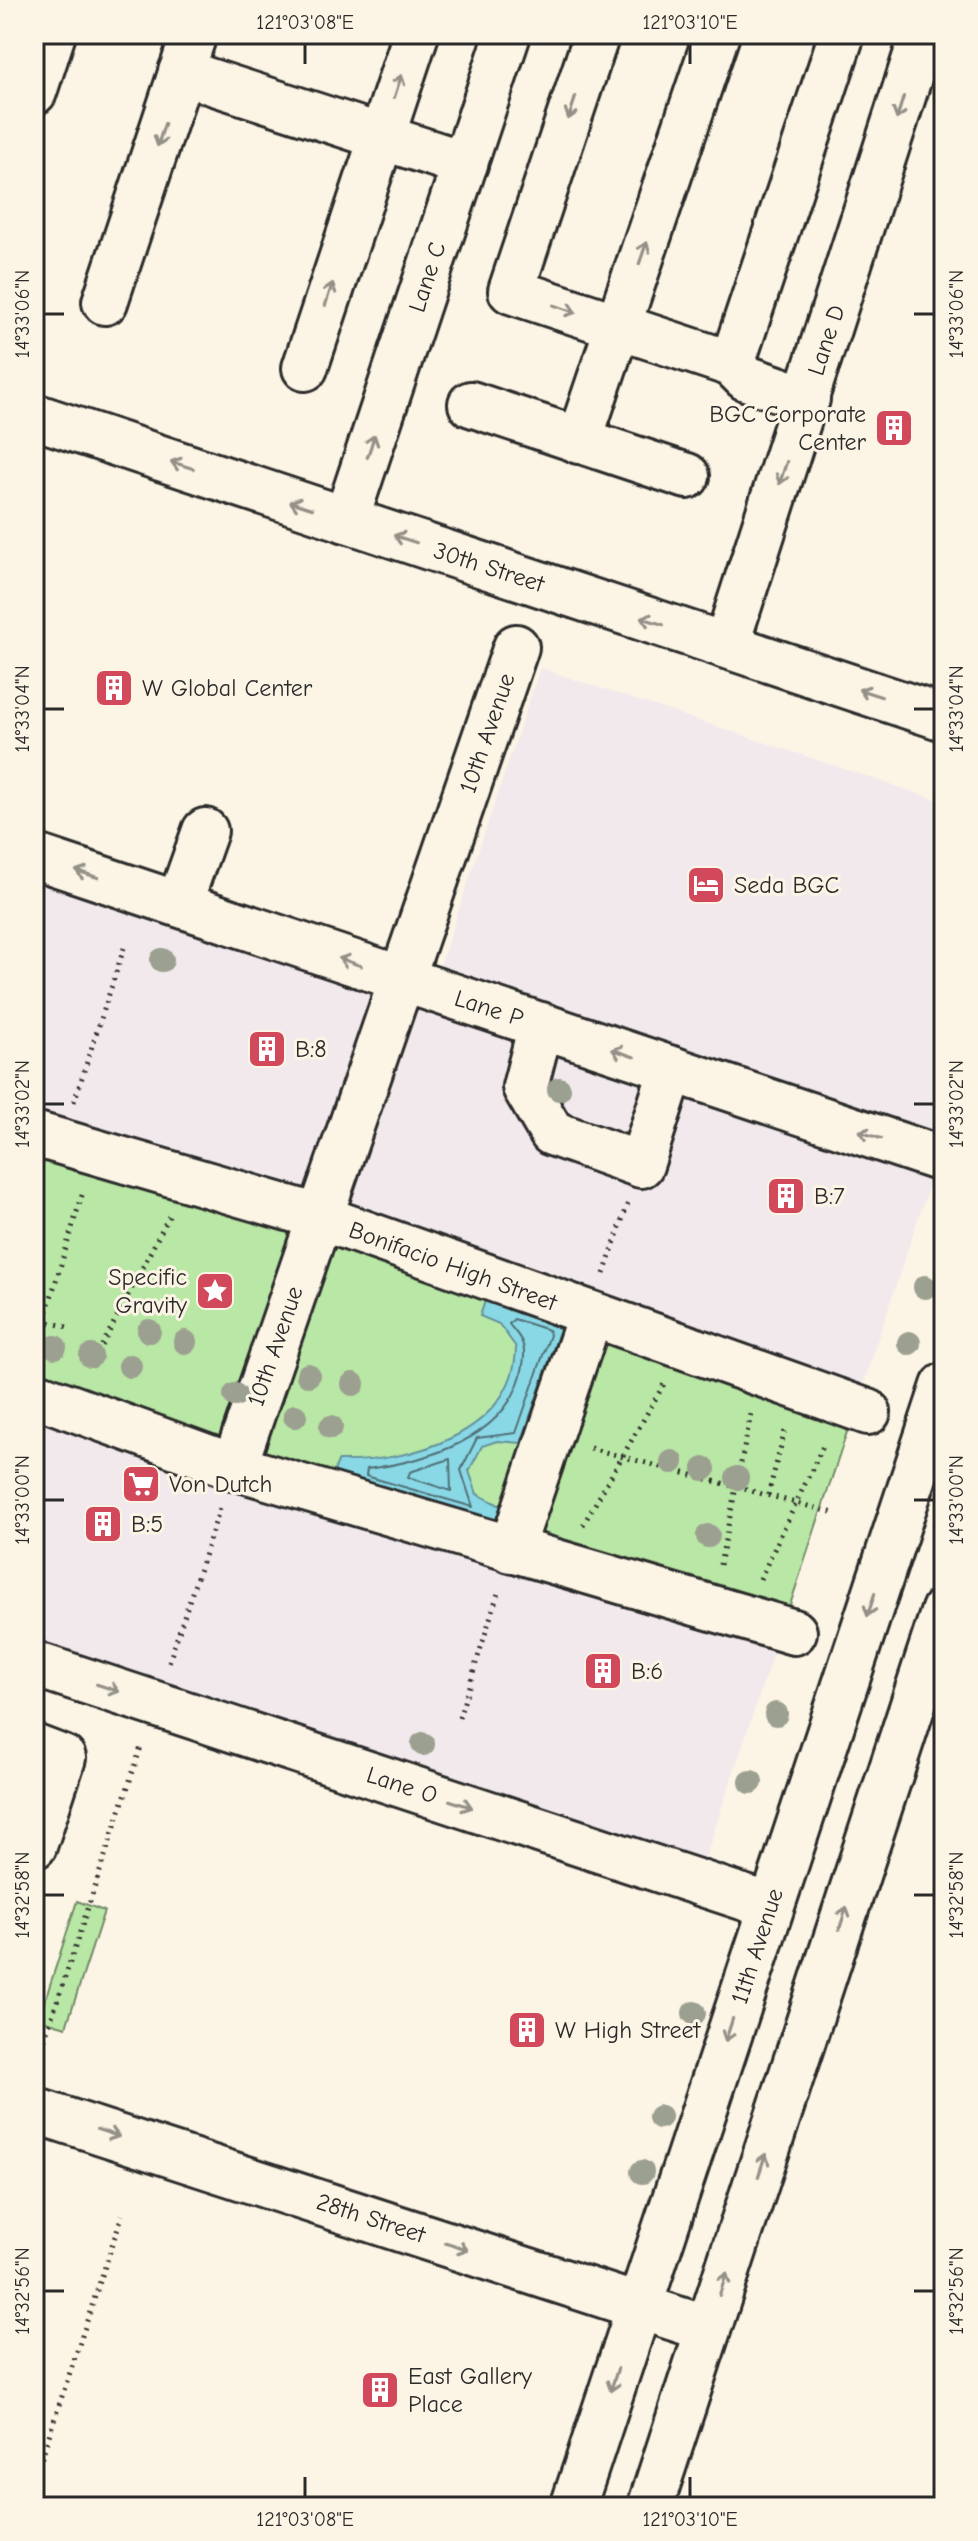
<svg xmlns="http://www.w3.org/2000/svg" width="978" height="2541" font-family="'Comic Neue',sans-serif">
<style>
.built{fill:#f2e9ec}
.green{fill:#b9e7a5;stroke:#728968;stroke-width:2}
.water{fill:#89d8e6;stroke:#63939b;stroke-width:2}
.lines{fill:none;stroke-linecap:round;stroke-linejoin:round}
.shore{stroke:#517076;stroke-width:2}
.minor-casing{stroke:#2b2b2b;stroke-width:50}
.path{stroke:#2b2b2b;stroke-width:5;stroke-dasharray:2 6;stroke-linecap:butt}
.minor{stroke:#fcf5e5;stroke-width:44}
.tree{fill:#9ca090}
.oneway{stroke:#949088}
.ticks{fill:none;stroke:#2b2b2b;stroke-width:3}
.labels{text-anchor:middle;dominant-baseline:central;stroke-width:6;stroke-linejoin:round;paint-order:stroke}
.street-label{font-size:24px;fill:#2b2b2b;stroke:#fcf5e5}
.poi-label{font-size:24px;fill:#2b2b2b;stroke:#fcf5e5;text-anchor:start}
.neatline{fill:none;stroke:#2b2b2b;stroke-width:3}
.ticks-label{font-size:20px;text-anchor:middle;fill:#2b2b2b}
</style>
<rect width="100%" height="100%" fill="#fcf5e5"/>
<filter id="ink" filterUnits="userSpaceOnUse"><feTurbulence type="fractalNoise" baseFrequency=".0125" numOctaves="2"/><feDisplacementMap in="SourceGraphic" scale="16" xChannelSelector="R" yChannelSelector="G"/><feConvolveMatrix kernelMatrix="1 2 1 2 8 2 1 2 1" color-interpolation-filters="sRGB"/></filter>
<g filter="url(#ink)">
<!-- built -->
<g class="built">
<path d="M540 668 944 802V1104L934 1133 439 968Z"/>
<path d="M34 866 936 1165 700 1873 34 1654Z"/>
</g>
<!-- green -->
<g class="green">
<path d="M34 1150 327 1235 848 1429 787 1614 249 1455 34 1377Z"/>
<path d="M77 1901 104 1911 66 2027 39 2019Z"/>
</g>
<!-- water -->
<path class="water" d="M485 1301 561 1326 521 1443 497 1441 482 1446 469 1471 477 1494 503 1507 498 1525 333 1474 338 1461C409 1463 515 1433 516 1347L499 1324 480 1316Z"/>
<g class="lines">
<!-- shore -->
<g class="shore">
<path d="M514 1319 548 1330 550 1335 516 1433 477 1438 461 1470 473 1507 366 1476 367 1469C426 1461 504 1439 521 1375 523 1366 526 1354 523 1345 521 1337 513 1330 509 1324Z"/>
<path d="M450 1459 451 1491 408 1477 410 1472Z"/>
</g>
<defs>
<g id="minor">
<path d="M597 34 511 291 732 364 746 378 807 399"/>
<path d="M181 72 465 164"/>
<path d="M34 92 53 34"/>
<path d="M105 302 194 34"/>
<path d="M732 364 842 34"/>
<path d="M305 368 416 34"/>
<path d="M471 404 687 476"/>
<path d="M34 416 944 718"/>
<path d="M579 441 717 34"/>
<path d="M346 520 508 34"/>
<path d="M726 646 923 34"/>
<path d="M34 856 944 1160"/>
<path d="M179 904 205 831"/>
<path d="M541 1025 525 1087 552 1133 641 1165 672 1069"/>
<path d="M34 1134 319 1217 868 1412"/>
<path d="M34 1394 234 1467 794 1632"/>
<path d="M234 1467 516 647"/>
<path d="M511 1550 590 1316"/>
<path d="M34 1664 770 1906"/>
<path d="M34 1747 63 1758 34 1846"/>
<path d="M34 2110 708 2329"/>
<path d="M573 2507 944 1386"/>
<path d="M650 2507 944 1610"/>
</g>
</defs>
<!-- minor casing -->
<use href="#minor" class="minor-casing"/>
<!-- path -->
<g class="path">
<path d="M74 1102 124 948"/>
<path d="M604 1274 628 1203"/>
<path d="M34 1318 71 1328"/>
<path d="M35 1350 83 1192"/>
<path d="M91 1367 169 1216"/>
<path d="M590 1448 834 1513"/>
<path d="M768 1495 786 1427"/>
<path d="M583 1525 664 1384"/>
<path d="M720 1565 751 1414"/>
<path d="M760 1579 824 1444"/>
<path d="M169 1662 220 1508"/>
<path d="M459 1718 499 1590"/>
<path d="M42 2047 142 1744"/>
<path d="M34 2442 44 2450"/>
<path d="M34 2481 122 2215"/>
</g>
<!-- minor -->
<use href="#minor" class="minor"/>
</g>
<!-- trees -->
<g class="tree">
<circle cx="162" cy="960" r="12"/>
<circle cx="559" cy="1089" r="12"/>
<circle cx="925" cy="1287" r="12"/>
<circle cx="149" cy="1331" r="12"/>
<circle cx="185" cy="1342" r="12"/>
<circle cx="909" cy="1343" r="12"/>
<circle cx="55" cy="1347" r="12"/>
<circle cx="91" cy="1356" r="12"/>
<circle cx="130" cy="1366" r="12"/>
<circle cx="308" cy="1375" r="12"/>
<circle cx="353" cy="1384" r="12"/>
<circle cx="235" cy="1395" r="12"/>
<circle cx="295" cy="1416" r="12"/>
<circle cx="331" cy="1427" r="12"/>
<circle cx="672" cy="1462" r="12"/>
<circle cx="704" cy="1469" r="12"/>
<circle cx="737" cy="1478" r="12"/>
<circle cx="708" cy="1536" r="12"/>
<circle cx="776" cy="1714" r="12"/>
<circle cx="423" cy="1744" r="12"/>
<circle cx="751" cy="1782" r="12"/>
<circle cx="694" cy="2013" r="12"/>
<circle cx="660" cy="2117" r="12"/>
<circle cx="642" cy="2172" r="12"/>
</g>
<!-- one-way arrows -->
<defs><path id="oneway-shaft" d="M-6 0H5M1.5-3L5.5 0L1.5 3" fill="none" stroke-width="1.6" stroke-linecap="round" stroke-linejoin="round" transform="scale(2)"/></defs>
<g class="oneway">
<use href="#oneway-shaft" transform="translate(398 86) rotate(-72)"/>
<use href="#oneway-shaft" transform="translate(572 108) rotate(108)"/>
<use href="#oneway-shaft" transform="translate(900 108) rotate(107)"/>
<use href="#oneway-shaft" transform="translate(161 135) rotate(108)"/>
<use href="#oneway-shaft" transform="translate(643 253) rotate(-71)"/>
<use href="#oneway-shaft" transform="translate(329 294) rotate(-72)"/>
<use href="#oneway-shaft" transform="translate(565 309) rotate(19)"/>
<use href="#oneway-shaft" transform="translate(371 446) rotate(-72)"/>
<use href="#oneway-shaft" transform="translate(182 465) rotate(-162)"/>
<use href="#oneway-shaft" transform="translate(783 473) rotate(108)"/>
<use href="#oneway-shaft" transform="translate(301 505) rotate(-162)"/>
<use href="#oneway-shaft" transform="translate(405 539) rotate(-162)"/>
<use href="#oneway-shaft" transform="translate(652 621) rotate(-162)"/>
<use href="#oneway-shaft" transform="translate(870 693) rotate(-162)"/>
<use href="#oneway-shaft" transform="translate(87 874) rotate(-162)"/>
<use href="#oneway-shaft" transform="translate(350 962) rotate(-161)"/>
<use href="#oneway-shaft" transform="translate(623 1053) rotate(-161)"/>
<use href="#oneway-shaft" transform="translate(870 1135) rotate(-162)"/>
<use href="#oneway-shaft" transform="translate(871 1605) rotate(108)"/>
<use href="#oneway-shaft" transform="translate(108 1688) rotate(18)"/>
<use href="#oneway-shaft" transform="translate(461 1804) rotate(18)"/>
<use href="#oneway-shaft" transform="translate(843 1918) rotate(-72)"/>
<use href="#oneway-shaft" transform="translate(729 2030) rotate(108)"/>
<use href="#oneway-shaft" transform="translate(108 2133) rotate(18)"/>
<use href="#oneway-shaft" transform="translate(762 2165) rotate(-72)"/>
<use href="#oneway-shaft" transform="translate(457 2247) rotate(18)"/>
<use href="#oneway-shaft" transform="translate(723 2284) rotate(-72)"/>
<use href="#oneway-shaft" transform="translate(614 2380) rotate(108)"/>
</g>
</g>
<!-- ticks -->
<path class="ticks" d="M305 44V64M690 44V64M44 314H64M914 314H934M44 709H64M914 709H934M44 1104H64M914 1104H934M44 1500H64M914 1500H934M44 1895H64M914 1895H934M44 2291H64M914 2291H934M305 2477V2497M690 2477V2497"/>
<!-- icons -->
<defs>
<symbol id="building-square" viewBox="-11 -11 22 22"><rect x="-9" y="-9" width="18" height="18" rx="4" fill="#d1495b" stroke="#fcf5e5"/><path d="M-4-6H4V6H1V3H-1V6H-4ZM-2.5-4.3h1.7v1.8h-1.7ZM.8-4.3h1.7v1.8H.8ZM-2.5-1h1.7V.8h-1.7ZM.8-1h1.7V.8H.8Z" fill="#fff"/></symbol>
<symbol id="hotel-square" viewBox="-11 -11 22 22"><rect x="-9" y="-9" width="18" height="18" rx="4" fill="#d1495b" stroke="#fcf5e5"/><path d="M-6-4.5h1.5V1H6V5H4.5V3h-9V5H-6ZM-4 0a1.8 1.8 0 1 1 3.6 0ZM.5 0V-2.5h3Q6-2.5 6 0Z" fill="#fff"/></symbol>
<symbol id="sight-square" viewBox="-11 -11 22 22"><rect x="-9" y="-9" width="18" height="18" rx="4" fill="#d1495b" stroke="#fcf5e5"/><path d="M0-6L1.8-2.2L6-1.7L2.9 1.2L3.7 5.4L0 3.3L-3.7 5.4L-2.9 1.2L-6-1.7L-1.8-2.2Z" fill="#fff"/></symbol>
<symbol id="supermarket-square" viewBox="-11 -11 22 22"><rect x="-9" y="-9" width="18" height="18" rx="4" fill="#d1495b" stroke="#fcf5e5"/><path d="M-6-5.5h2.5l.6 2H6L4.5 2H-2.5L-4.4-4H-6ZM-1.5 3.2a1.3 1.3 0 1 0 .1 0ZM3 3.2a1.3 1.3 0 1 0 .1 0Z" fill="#fff"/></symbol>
</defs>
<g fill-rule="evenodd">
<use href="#building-square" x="872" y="406" width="44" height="44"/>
<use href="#building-square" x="92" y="666" width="44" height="44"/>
<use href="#hotel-square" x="684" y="863" width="44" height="44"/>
<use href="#building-square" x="245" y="1027" width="44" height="44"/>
<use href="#building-square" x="764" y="1174" width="44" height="44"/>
<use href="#sight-square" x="193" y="1269" width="44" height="44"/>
<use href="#supermarket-square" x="119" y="1462" width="44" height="44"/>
<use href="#building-square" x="81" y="1502" width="44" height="44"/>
<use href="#building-square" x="581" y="1649" width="44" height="44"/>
<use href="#building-square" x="505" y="2008" width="44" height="44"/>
<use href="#building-square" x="358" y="2368" width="44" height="44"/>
</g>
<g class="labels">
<!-- street labels -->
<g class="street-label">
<text transform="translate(427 277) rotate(-72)">Lane C</text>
<text transform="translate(826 340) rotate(-72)">Lane D</text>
<text transform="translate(489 567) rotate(18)">30th Street</text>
<text transform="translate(487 733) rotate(-71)">10th Avenue</text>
<text transform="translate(489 1008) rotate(18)">Lane P</text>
<text transform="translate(453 1266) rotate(20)">Bonifacio High Street</text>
<text transform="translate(275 1346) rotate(-71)">10th Avenue</text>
<text transform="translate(402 1785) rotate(18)">Lane O</text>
<text transform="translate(757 1946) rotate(-72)">11th Avenue</text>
<text transform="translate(371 2218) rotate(18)">28th Street</text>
</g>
<!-- poi labels -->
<g class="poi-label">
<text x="866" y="414" text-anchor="end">BGC Corporate<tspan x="866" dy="28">Center</tspan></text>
<text x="142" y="688">W Global Center</text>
<text x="734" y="885">Seda BGC</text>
<text x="295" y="1049">B:8</text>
<text x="814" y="1196">B:7</text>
<text x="187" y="1277" text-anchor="end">Specific<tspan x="187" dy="28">Gravity</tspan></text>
<text x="169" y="1484">Von Dutch</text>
<text x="131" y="1524">B:5</text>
<text x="631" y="1671">B:6</text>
<text x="555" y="2030">W High Street</text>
<text x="408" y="2376">East Gallery<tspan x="408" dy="28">Place</tspan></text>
</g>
</g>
<!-- margin -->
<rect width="978" height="2541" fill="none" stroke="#fcf5e5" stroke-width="88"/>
<rect x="44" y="44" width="890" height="2453" class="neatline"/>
<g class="ticks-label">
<text x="305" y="29">121°03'08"E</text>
<text x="690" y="29">121°03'10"E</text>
<text transform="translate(22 314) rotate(-90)" y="7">14°33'06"N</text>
<text transform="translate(956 314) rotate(-90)" y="7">14°33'06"N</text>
<text transform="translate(22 709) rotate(-90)" y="7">14°33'04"N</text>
<text transform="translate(956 709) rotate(-90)" y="7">14°33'04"N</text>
<text transform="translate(22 1104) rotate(-90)" y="7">14°33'02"N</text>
<text transform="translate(956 1104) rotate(-90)" y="7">14°33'02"N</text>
<text transform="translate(22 1500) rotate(-90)" y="7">14°33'00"N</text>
<text transform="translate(956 1500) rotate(-90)" y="7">14°33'00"N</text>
<text transform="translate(22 1895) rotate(-90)" y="7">14°32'58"N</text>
<text transform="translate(956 1895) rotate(-90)" y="7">14°32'58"N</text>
<text transform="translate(22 2291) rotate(-90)" y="7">14°32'56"N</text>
<text transform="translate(956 2291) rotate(-90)" y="7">14°32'56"N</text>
<text x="305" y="2526">121°03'08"E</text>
<text x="690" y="2526">121°03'10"E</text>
</g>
</svg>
